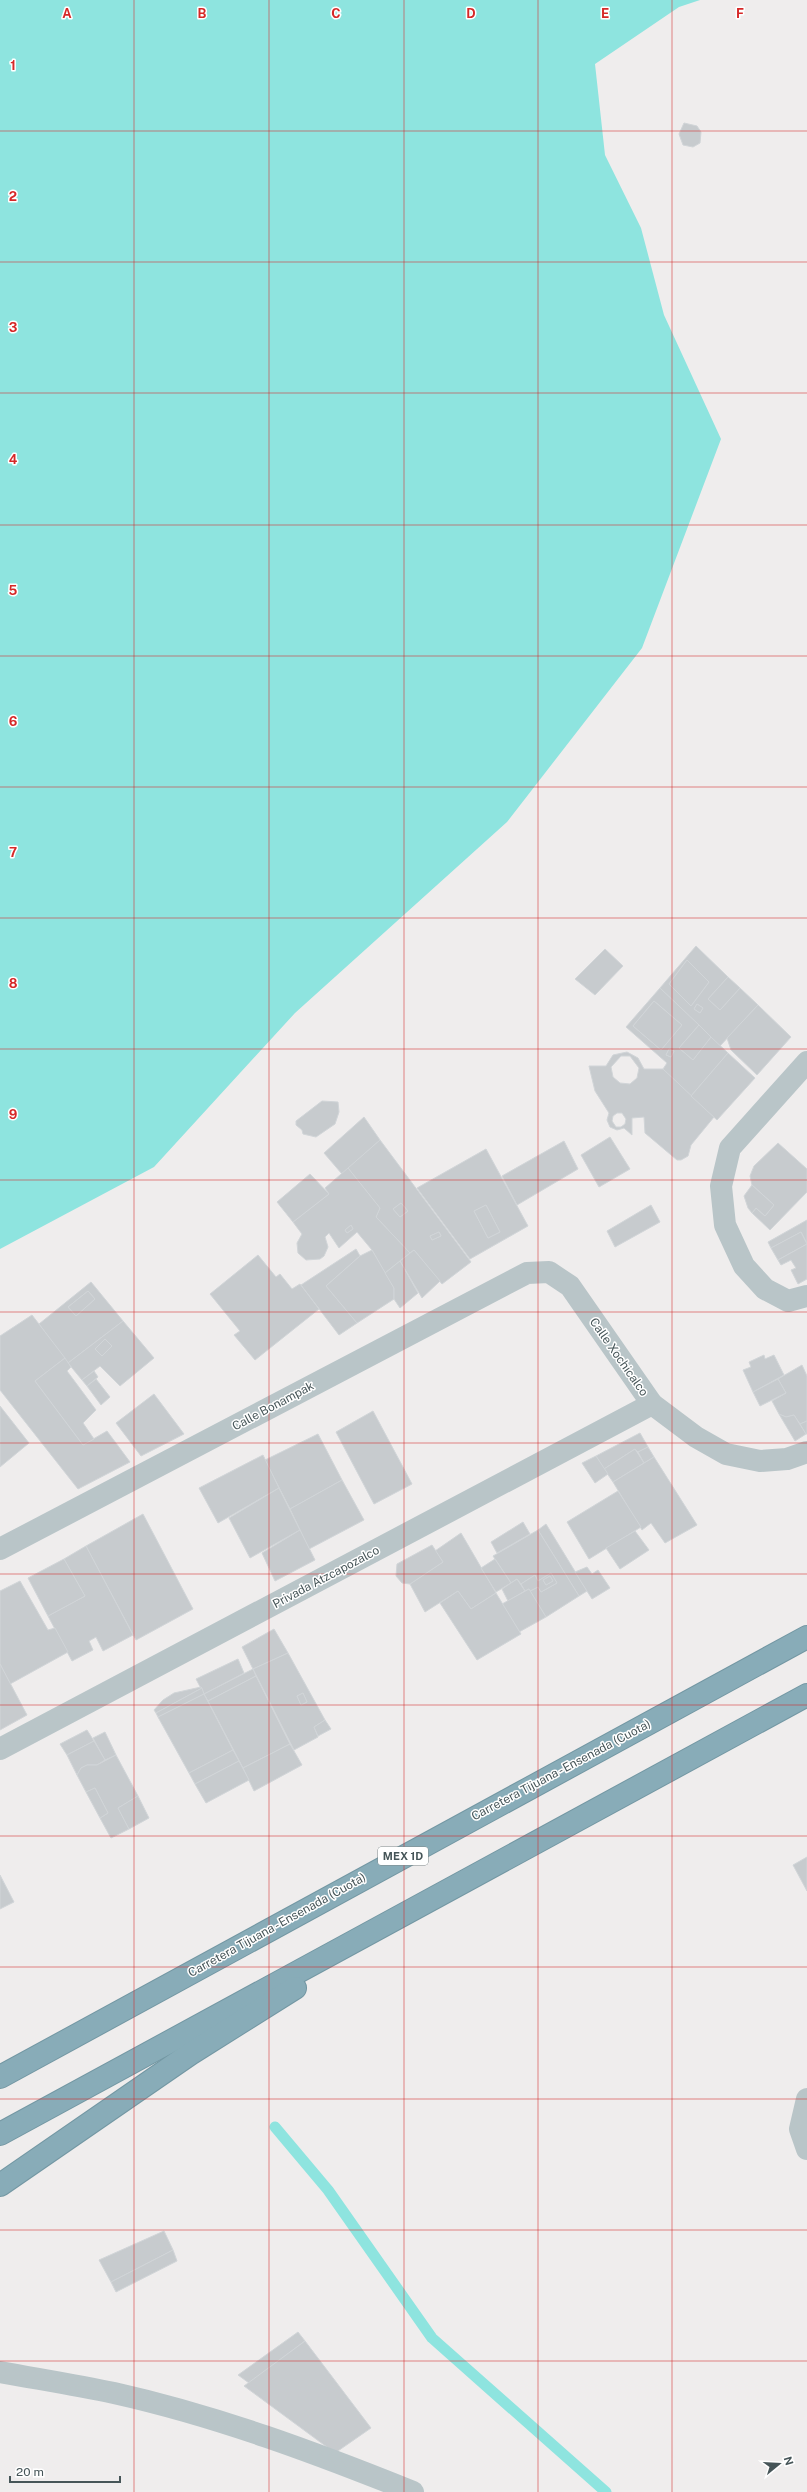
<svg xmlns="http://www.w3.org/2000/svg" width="807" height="2492" font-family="'Public Sans',sans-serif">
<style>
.water{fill:#8ee4df}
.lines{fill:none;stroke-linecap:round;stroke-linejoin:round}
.stream{stroke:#8ee4df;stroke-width:11}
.building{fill:#c7cbce;stroke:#d1d5d8;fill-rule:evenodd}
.highway-casing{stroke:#7397a3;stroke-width:24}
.street{stroke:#b9c5c8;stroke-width:22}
.highway{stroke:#88acb8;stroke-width:22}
.grid{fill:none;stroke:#d62828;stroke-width:1;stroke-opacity:0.55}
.labels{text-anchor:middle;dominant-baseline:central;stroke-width:3;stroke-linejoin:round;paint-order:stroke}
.shield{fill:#fff;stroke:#7e888a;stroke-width:1}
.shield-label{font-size:11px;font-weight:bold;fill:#465558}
.street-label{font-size:12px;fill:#465558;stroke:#fff}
.grid-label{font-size:13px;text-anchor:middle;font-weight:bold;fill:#d62828;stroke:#fff;stroke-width:3;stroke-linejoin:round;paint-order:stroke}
</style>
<rect width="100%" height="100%" fill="#efeded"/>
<!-- water -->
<path class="water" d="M0 0H700L679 7 595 64 605 155 641 228 664 315 721 439 642 648 507 822 295 1013 154 1167 0 1249Z"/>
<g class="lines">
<!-- stream -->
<path class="stream" d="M275 2127 328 2190 432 2338 606 2492"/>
</g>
<!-- building -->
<g class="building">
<path d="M684 123 697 126 701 132 700 143 693 147 683 145 679 134Z"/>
<path d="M696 946 728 977 708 999 720 1010 740 988 758 1005 720 1046 660 988ZM687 960 709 982 691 1006 669 984ZM697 1004 703 1008 700 1013 694 1009Z"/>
<path d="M605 949 623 966 595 995 575 979Z"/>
<path d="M687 960 709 982 691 1006 669 984Z"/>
<path d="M728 977 740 988 720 1010 708 999Z"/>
<path d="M660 988 699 1025 679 1048 693 1060 711 1037 728 1053 691 1096 663 1069 667 1063 626 1027ZM654 1001 682 1025 661 1050 633 1026ZM669 1049 674 1051 671 1057 666 1055Z"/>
<path d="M654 1001 682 1025 661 1050 633 1026Z"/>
<path d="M697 1004 703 1008 700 1013 694 1009Z"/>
<path d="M758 1005 791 1037 757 1075 731 1050 727 1038Z"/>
<path d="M699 1025 711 1037 693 1060 679 1048Z"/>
<path d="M669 1049 674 1051 671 1057 666 1055Z"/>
<path d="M627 1052 638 1058 644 1069H663L714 1117 691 1145 688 1156 681 1160H677L645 1133 644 1117 632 1118V1135L624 1128 617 1130 610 1127 607 1120 609 1113 595 1091 589 1066H606L613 1055ZM621 1056H630L639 1068 637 1078 630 1084 620 1083 613 1077 611 1067ZM617 1113H622L626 1119 625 1124 621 1127H616L612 1121 613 1116Z"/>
<path d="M728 1053 755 1078 717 1120 691 1096Z"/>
<path d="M322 1101 338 1102 339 1112 335 1124 316 1137 303 1134 302 1130 296 1125V1121Z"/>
<path d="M364 1117 380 1140 342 1174 324 1153Z"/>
<path d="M610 1137 630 1169 599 1187 581 1155Z"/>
<path d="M380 1140 471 1262 442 1284 414 1250 410 1253 376 1217 380 1208 348 1168ZM401 1203 408 1211 400 1217 393 1209ZM439 1232 441 1236 432 1240 430 1236Z"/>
<path d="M564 1141 578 1169 517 1205 502 1176Z"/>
<path d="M778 1143 807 1169V1192L770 1230 752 1213 756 1208 765 1216 774 1205 752 1185 750 1176 754 1166Z"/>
<path d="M486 1149 528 1226 470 1259 417 1188ZM486 1205 500 1232 488 1238 474 1211Z"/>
<path d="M348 1168 380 1208 376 1217 410 1253 385 1273 372 1250 357 1232 339 1248 329 1233 325 1237 328 1247 324 1256 320 1259 306 1260 298 1253 297 1243 302 1234 293 1222 329 1194 325 1188ZM351 1225 353 1229 347 1233 345 1230Z"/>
<path d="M310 1174 329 1194 293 1222 277 1202Z"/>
<path d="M752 1185 774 1205 765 1216 756 1208 752 1213 748 1208 744 1196Z"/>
<path d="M401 1203 408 1211 400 1217 393 1209Z"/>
<path d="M486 1205 500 1232 488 1238 474 1211Z"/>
<path d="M651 1205 660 1222 615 1247 607 1231Z"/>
<path d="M807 1220V1244L801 1232 771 1248 768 1242Z"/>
<path d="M351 1225 353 1229 347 1233 345 1230Z"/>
<path d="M439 1232 441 1236 432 1240 430 1236Z"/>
<path d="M801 1232 807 1244 778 1260 771 1248Z"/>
<path d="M807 1244V1279L798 1284 791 1270 796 1268 791 1260 781 1265 778 1260Z"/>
<path d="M356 1249 360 1256 326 1286 357 1323 339 1335 301 1285Z"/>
<path d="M372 1250 394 1288V1299L357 1323 326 1286 360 1256Z"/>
<path d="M414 1250 440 1281 422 1298 400 1261Z"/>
<path d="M258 1255 276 1277 280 1274 292 1289 300 1284 319 1309 255 1360 234 1335 240 1331 210 1294Z"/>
<path d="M400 1261 418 1293 400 1308 394 1299V1288L385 1273Z"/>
<path d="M91 1282 123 1321 68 1363 39 1324ZM88 1291 95 1299 76 1316 68 1307Z"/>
<path d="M88 1291 95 1299 76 1316 68 1307Z"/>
<path d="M32 1315 65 1358 35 1381 83 1445 107 1431 130 1462 78 1489 0 1390V1336Z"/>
<path d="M123 1321 154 1358 120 1386 100 1366 82 1380 68 1363ZM105 1339 112 1346 102 1356 95 1349Z"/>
<path d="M105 1339 112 1346 102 1356 95 1349Z"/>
<path d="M764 1355 765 1359 774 1355 784 1375 753 1392 743 1370 751 1367 749 1362Z"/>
<path d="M65 1358 71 1367 67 1371 96 1410 83 1423 94 1439 83 1445 35 1381Z"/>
<path d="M802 1365 807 1376V1421L800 1424 794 1415 786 1417 779 1414 772 1401 786 1393 778 1379Z"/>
<path d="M94 1371 98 1377 87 1386 82 1380Z"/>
<path d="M96 1379 110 1397 101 1405 87 1386Z"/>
<path d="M778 1379 786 1393 760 1406 753 1392Z"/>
<path d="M154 1394 184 1434 141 1456 116 1423Z"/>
<path d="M0 1406 29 1443 0 1467Z"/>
<path d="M373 1411 412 1484 374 1504 336 1432Z"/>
<path d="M779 1414 786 1417 794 1415 806 1434 795 1441Z"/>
<path d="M807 1421V1434H806L800 1424Z"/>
<path d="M640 1433 648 1447 638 1452 635 1449 604 1469 596 1456Z"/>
<path d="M318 1434 342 1480 290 1509 265 1460Z"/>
<path d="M648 1447 654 1457 644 1463 638 1452Z"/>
<path d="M635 1449 644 1463 613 1482 604 1469Z"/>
<path d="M263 1455 279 1488 218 1523 199 1488Z"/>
<path d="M596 1456 608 1474 595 1483 582 1463Z"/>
<path d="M654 1457 697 1525 665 1543 651 1523 642 1530 613 1482Z"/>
<path d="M342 1480 364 1520 309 1549 290 1509Z"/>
<path d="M279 1488 300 1530 250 1558 229 1518Z"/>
<path d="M618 1491 641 1527 589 1559 567 1522Z"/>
<path d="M143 1514 193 1609 136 1640 86 1546Z"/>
<path d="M523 1522 530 1534 497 1553 491 1542Z"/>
<path d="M546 1524 587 1591 579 1596 538 1530Z"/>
<path d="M300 1530 315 1560 275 1581 262 1553Z"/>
<path d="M538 1530 579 1596 546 1617 530 1591 538 1587 541 1592 557 1583 551 1573 538 1581 535 1575 521 1584 517 1579 511 1583 493 1556Z"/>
<path d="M635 1531 649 1550 620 1569 606 1548Z"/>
<path d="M461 1533 496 1593 471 1609 458 1591 425 1612 410 1584 443 1562 435 1551Z"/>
<path d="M432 1545 443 1562 410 1584 402 1583 396 1576 397 1564Z"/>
<path d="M86 1546 133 1635 103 1651 96 1637 89 1641 93 1650 72 1661 48 1616 85 1596 64 1559Z"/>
<path d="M64 1559 85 1596 48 1616 28 1578Z"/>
<path d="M495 1559 511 1583 496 1592 481 1568Z"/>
<path d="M587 1567 592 1574 598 1570 610 1588 592 1599 575 1572Z"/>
<path d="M551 1573 557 1583 541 1592 538 1587 530 1591 529 1589 525 1591 521 1584 535 1575 538 1581ZM550 1576 553 1581 546 1585 543 1580Z"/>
<path d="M550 1576 553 1581 546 1585 543 1580Z"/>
<path d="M517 1579 525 1591 508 1601 502 1589Z"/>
<path d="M20 1581 48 1630 55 1628 68 1652 10 1684 0 1664V1591Z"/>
<path d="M529 1589 546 1617 519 1632 502 1604Z"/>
<path d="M458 1591 471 1609 496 1593 521 1634 477 1660 440 1603Z"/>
<path d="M274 1629 288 1653 253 1669 242 1647Z"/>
<path d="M288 1653 325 1720 314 1727 318 1737 294 1750 253 1669ZM303 1693 307 1702 301 1705 297 1696Z"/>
<path d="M238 1659 244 1673 204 1694 196 1679Z"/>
<path d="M0 1664 27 1715 0 1730Z"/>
<path d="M253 1669 256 1676 208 1701 204 1694Z"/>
<path d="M256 1676 290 1744 243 1768 208 1701Z"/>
<path d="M201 1687 202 1688 156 1713 154 1710 163 1700 174 1693Z"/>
<path d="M202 1688 204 1694 158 1717 156 1713Z"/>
<path d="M303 1693 307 1702 301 1705 297 1696Z"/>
<path d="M204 1694 233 1750 189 1773 158 1717Z"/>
<path d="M325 1720 331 1729 318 1736 314 1727Z"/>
<path d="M87 1730 94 1741 67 1755 60 1744Z"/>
<path d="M105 1732 116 1755 105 1760 93 1738Z"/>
<path d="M94 1741 105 1760 97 1765H87L81 1768 77 1775 67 1755Z"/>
<path d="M290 1744 302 1765 254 1791 243 1768Z"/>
<path d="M233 1750 239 1761 195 1784 189 1773Z"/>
<path d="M116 1755 138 1796 118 1808 129 1829 111 1838 100 1818 108 1813 95 1788 86 1792 77 1775 81 1768 87 1765H97Z"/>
<path d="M239 1761 249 1780 206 1803 195 1784Z"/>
<path d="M95 1788 108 1813 100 1818 86 1792Z"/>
<path d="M138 1796 149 1818 129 1829 118 1808Z"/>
<path d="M807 1857V1891L793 1865Z"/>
<path d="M0 1875 14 1902 0 1909Z"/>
<path d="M164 2231 173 2250 111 2282 99 2260Z"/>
<path d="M173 2250 177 2261 116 2292 111 2282Z"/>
<path d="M298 2332 305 2341 249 2383 238 2375Z"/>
<path d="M305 2341 371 2428 335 2453 244 2386Z"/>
</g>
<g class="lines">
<defs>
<g id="highway">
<path d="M0 2077 807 1637"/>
<path d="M0 2134 807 1695"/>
<path d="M0 2185 190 2054 295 1988"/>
</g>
</defs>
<!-- highway casing -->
<use href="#highway" class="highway-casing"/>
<!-- street -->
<g class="street">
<path d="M807 1062 730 1148 721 1186 725 1225 744 1266 765 1289 788 1301 807 1296"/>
<path d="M0 1549 527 1273 549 1272 570 1286 652 1404 696 1437 726 1454 760 1461 787 1459 807 1452"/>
<path d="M0 1749 652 1404"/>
<path d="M807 2099 800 2129 807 2149"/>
<path d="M0 2372C38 2379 76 2385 114 2393 217 2416 316 2453 413 2492"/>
</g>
<!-- highway -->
<use href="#highway" class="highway"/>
</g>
<!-- grid -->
<path class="grid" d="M134 0V2492M269 0V2492M404 0V2492M538 0V2492M672 0V2492M0 131H807M0 262H807M0 393H807M0 525H807M0 656H807M0 787H807M0 918H807M0 1049H807M0 1180H807M0 1312H807M0 1443H807M0 1574H807M0 1705H807M0 1836H807M0 1967H807M0 2099H807M0 2230H807M0 2361H807"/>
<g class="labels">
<!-- shield labels -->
<rect class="shield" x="378" y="1847" width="50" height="18" rx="3"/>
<g class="shield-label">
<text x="403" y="1856">MEX 1D</text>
</g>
<!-- street labels -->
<g class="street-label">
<text transform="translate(619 1357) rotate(55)">Calle Xochicalco</text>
<text transform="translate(273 1406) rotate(-28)">Calle Bonampak</text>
<text transform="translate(326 1577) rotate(-28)">Privada Atzcapozalco</text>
<text transform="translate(561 1770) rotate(-28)">Carretera Tijuana - Ensenada (Cuota)</text>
<text transform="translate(277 1925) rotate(-29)">Carretera Tijuana - Ensenada (Cuota)</text>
</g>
</g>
<g class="grid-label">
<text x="67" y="18">A</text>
<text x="202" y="18">B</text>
<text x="336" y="18">C</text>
<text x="471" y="18">D</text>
<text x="605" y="18">E</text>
<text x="740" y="18">F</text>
<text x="13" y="70">1</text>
<text x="13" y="201">2</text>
<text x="13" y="332">3</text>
<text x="13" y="464">4</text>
<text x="13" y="595">5</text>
<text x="13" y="726">6</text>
<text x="13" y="857">7</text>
<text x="13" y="988">8</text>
<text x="13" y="1119">9</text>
</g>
<!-- north arrow -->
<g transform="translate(779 2464) rotate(72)" stroke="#ffffff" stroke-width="3" paint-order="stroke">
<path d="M0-3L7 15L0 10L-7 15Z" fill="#465558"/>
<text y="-6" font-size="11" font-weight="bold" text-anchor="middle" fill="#465558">N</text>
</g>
<!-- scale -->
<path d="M10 2476v6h110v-6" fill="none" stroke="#465558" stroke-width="2"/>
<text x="16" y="2476" font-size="12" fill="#465558" stroke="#ffffff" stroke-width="3" paint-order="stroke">20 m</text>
</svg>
